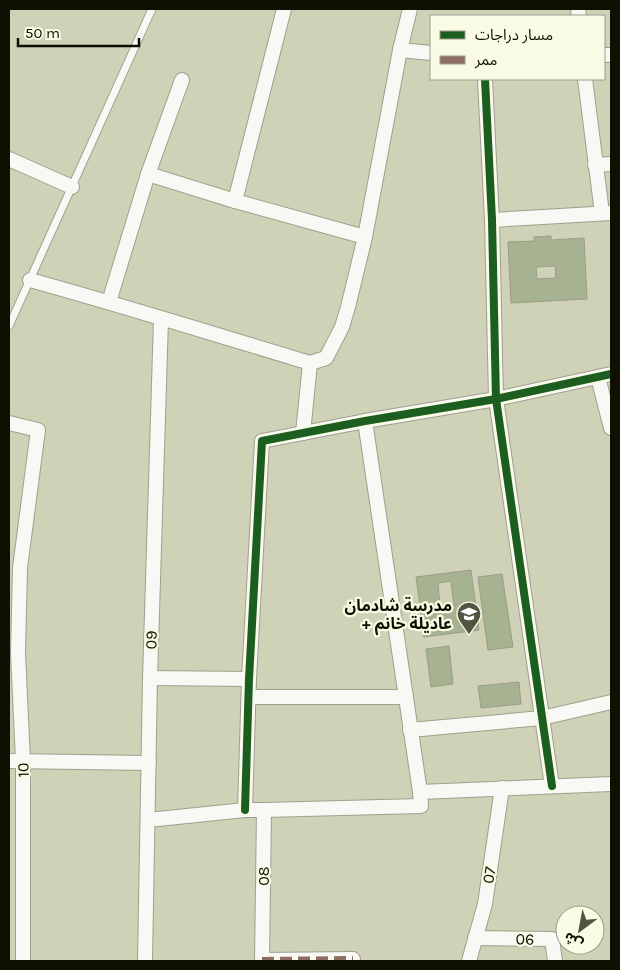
<svg xmlns="http://www.w3.org/2000/svg" width="620" height="970" font-family="Karla,'Noto Sans Arabic',sans-serif">
<style>
.building{fill:#a7b290;stroke:#989d89;fill-rule:evenodd}
.lines{fill:none;stroke-linecap:round;stroke-linejoin:round}
.lane-casing{stroke:#9fa08c;stroke-width:9}
.street-casing{stroke:#9fa08c;stroke-width:16}
.lane{stroke:#f8f8f4;stroke-width:7}
.street{stroke:#f8f8f4;stroke-width:14}
.quiet{stroke:#8d6e63;stroke-width:6;stroke-dasharray:12 6;stroke-linecap:butt}
.cycleway-casing{stroke:#fafbe4;stroke-width:11}
.cycleway{stroke:#1b5e20;stroke-width:8}
.labels{text-anchor:middle;dominant-baseline:central;stroke-width:4.5;stroke-linejoin:round;paint-order:stroke}
.poi-label{font-size:16px;font-weight:bold;fill:#0f0f02;stroke:#fafbe4;text-anchor:end}
.street-label{font-size:16px;fill:#0f0f02;stroke:#fafbe4}
</style>
<rect width="100%" height="100%" fill="#d0d2b8"/>
<!-- building -->
<g class="building">
<path d="M551 236V240L584 238 587 299 511 303 508 242 534 241V237ZM555 266 556 278 537 279 536 267Z"/>
<path d="M471 570 479 630 424 637 416 577ZM451 581 454 606 440 608 438 583Z"/>
<path d="M502 574 513 647 488 650 478 577Z"/>
<path d="M449 646 453 684 431 687 426 649Z"/>
<path d="M519 682 521 704 481 708 478 686Z"/>
</g>
<g class="lines">
<defs>
<path id="lane" d="M9 326 152 9"/>
<g id="street">
<path d="M578 9 579 16"/>
<path d="M400 50 431 53"/>
<path d="M604 55H611"/>
<path d="M485 79 492 220 496 399 552 786"/>
<path d="M585 79 602 213"/>
<path d="M9 159 72 187"/>
<path d="M595 165 611 164"/>
<path d="M148 174 235 201 365 237"/>
<path d="M235 201 284 9"/>
<path d="M492 220 611 213"/>
<path d="M30 280C124 306 217 335 310 363L326 358 342 327 348 307 365 237 400 50 410 9"/>
<path d="M109 302 148 174 182 80"/>
<path d="M598 377 611 428"/>
<path d="M9 423 38 430 20 568 18 653 23 761V961"/>
<path d="M303 433 310 363"/>
<path d="M150 678 249 679"/>
<path d="M249 697H406"/>
<path d="M410 730 542 718 611 702"/>
<path d="M9 761 149 763"/>
<path d="M420 792 611 784"/>
<path d="M245 810 249 679 262 441 365 421 496 399 611 374"/>
<path d="M264 810 421 806 420 792 365 421"/>
<path d="M148 820 245 810H264L262 961"/>
<path d="M475 938 552 939 555 961"/>
<path d="M262 960 353 959"/>
<path d="M145 961 150 678 161 319"/>
<path d="M469 961 485 904 502 788"/>
</g>
</defs>
<!-- lane casing -->
<use href="#lane" class="lane-casing"/>
<!-- street casing -->
<use href="#street" class="street-casing"/>
<!-- lane -->
<use href="#lane" class="lane"/>
<!-- street -->
<use href="#street" class="street"/>
<!-- quiet -->
<path class="quiet" d="M262 960 353 959"/>
<defs>
<g id="cycleway">
<path d="M485 79 492 220 496 399 552 786"/>
<path d="M245 810 249 679 262 441 365 421 496 399 611 374"/>
</g>
</defs>
<!-- cycleway casing -->
<use href="#cycleway" class="cycleway-casing"/>
<!-- cycleway -->
<use href="#cycleway" class="cycleway"/>
</g>
<!-- icons -->
<defs>
<symbol id="school-pin" viewBox="-11 -11 22 30"><path d="M0 17L-7.5 6A9.5 9.5 0 1 1 7.5 6Z" fill="#535342" stroke="#fafbe4"/><path d="M0-5L7-2L0 1L-7-2ZM-4 1L0 2.5L4 1V4Q0 6-4 4Z" fill="#fff"/></symbol>
</defs>
<g fill-rule="evenodd">
<use href="#school-pin" x="455" y="600" width="28" height="38"/>
</g>
<g class="labels">
<!-- poi labels -->
<g class="poi-label">
<text x="452" y="605">مدرسة شادمان<tspan x="452" dy="18">+ عاديلة خانم</tspan></text>
</g>
<!-- street labels -->
<g class="street-label">
<text transform="translate(151 640) rotate(-88)">09</text>
<text transform="translate(23 770) rotate(-91)">10</text>
<text transform="translate(489 875) rotate(-81)">07</text>
<text transform="translate(263 876) rotate(-90)">08</text>
<text transform="translate(525 939) rotate(1)">06</text>
</g>
</g>
<!-- border -->
<rect width="620" height="970" fill="none" stroke="#0f0f02" stroke-width="20"/>
<!-- legend -->
<rect x="430" y="15" width="175" height="65" fill="#fafbe4" stroke="#9c9d8a"/>
<rect x="440" y="31" width="25" height="8" fill="#1b5e20" stroke="#9c9d8a"/>
<text x="475" y="40" font-size="15" fill="#0f0f02">مسار دراجات</text>
<rect x="440" y="56" width="25" height="8" fill="#8d6e63" stroke="#9c9d8a"/>
<text x="475" y="65" font-size="15" fill="#0f0f02">ممر</text>
<!-- north arrow -->
<g transform="translate(580 930) rotate(212)"><circle r="24" fill="#fafbe4" stroke="#9c9d8a"/>
<path d="M0-4L9 19L0 12L-9 19Z" fill="#535342"/>
<text y="-8" font-size="14" font-weight="bold" text-anchor="middle" fill="#0f0f02">ش</text>
</g>
<!-- scale -->
<path d="M18 38v8h121v-8" fill="none" stroke="#0f0f02" stroke-width="2.5"/>
<text x="25" y="38" font-size="15" fill="#0f0f02" stroke="#fafbe4" stroke-width="4" paint-order="stroke">50 m</text>
</svg>
